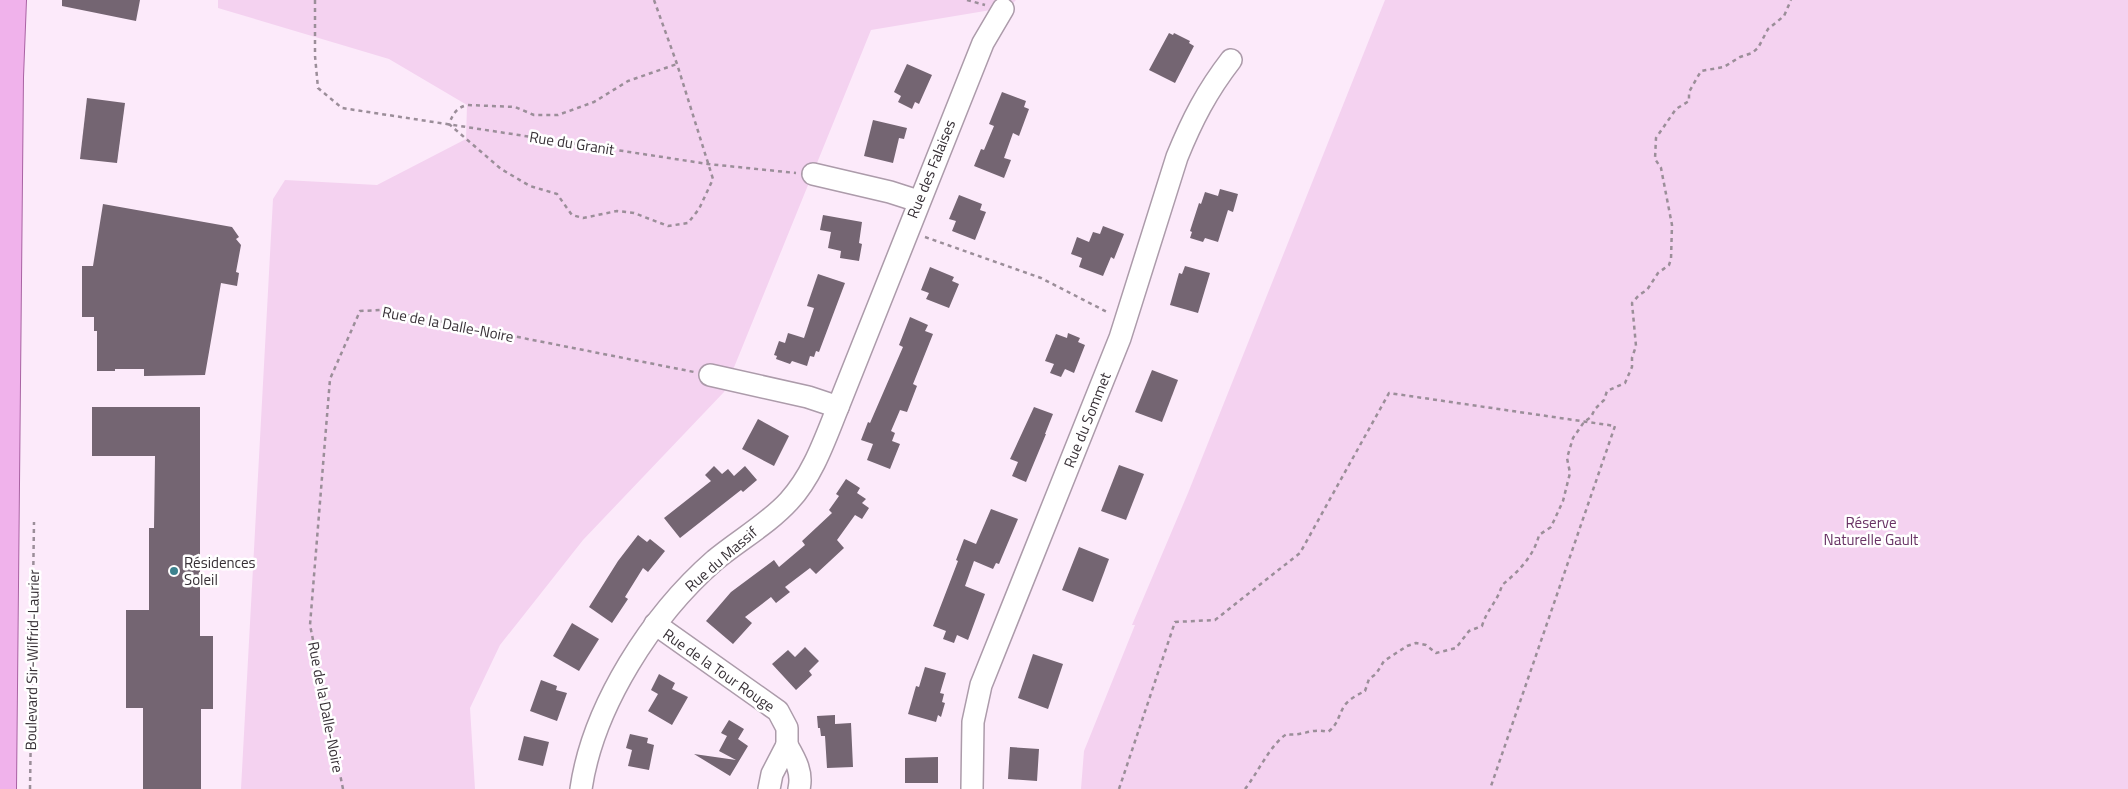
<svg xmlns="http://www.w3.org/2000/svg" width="2128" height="789" font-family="'Titillium Web',sans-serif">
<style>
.green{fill:#f4d2f0}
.building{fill:#746572}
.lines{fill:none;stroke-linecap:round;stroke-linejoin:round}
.minor-casing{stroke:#ac9baa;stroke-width:24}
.major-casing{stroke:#a963a3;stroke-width:30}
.path{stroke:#9b8e99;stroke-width:2.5;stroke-dasharray:4 4;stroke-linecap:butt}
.minor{stroke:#fff;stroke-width:21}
.major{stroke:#f0b2eb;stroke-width:28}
.poi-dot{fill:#3c828e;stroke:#fff;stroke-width:2}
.labels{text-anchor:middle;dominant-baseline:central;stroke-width:5;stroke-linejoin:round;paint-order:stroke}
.street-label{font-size:15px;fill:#373036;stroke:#fff}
.park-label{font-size:15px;fill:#693365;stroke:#fff}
.poi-label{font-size:15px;fill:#373036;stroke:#fff;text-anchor:start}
</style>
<rect width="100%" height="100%" fill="#fceafa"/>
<!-- green -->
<g class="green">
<path d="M218 0H1016L1009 7 871 30 724 392 583 540 500 645 470 708 475 789H241L273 199 285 180 377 185 466 139 467 105 389 59 218 8Z"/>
<path d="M1385 0H2128V789H1081L1084 751 1135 625H1132L1188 493Z"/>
</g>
<!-- building -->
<g class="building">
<path d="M62 0H140L136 21 62 6Z"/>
<path d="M1169 33 1173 35 1174 33 1190 41 1189 43 1194 46 1175 83 1149 70Z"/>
<path d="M907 64 932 75 919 104 915 102 912 109 898 102 901 96 894 92Z"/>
<path d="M1002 92 1026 101 1024 107 1029 109 1019 136 1013 133 1004 158 1011 160 1004 178 974 166 981 149 984 150 994 126 989 124Z"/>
<path d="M87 98 125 103 117 163 80 159Z"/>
<path d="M873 120 907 128 904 139 899 138 893 163 864 156Z"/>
<path d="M1220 189 1238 194 1233 212 1228 210 1218 242 1205 238 1203 242 1190 238 1192 232 1190 231 1199 203 1201 204 1205 192 1218 196Z"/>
<path d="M959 195 982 204 980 210 986 212 975 240 952 231 956 221 949 219Z"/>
<path d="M103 204 232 227 239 237 236 239 241 245 236 272 239 273 237 286 221 283 205 375 144 376V369H115V371H97V331H94V317H82V266H93Z"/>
<path d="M823 215 862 222 859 243 862 244 859 261 840 258 841 251 828 248 831 232 820 230Z"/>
<path d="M1103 226 1124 234 1114 259 1111 257 1103 276 1079 267 1082 258 1071 254 1077 237 1089 242 1093 232 1100 234Z"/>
<path d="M1185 266 1210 273 1198 313 1170 305 1179 273 1182 274Z"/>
<path d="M930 267 954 277 952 281 959 284 949 308 926 299 929 293 921 290Z"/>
<path d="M818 274 845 283 819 352 816 351 814 357 810 356 807 366 792 361 790 364 776 359 777 356 774 355 779 341 785 343 788 333 804 338 814 308 807 306Z"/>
<path d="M910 317 928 325 925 331 933 334 913 384 917 386 907 412 900 410 891 431 895 433 892 441 900 444 890 469 867 460 873 444 861 440 868 422 870 423 903 347 899 345Z"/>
<path d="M1068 333 1080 338 1078 342 1085 345 1074 373 1065 369 1061 377 1050 373 1054 364 1045 361 1056 334 1067 338Z"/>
<path d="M1152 370 1178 380 1162 422 1135 412Z"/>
<path d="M92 407H200V636H213V709H201V789H143V708H126V610H149V528H154L155 456H92Z"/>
<path d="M1034 407 1053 414 1045 434H1046L1026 482 1012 476 1018 462 1010 459Z"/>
<path d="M758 419 789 436 774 466 742 449Z"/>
<path d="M1119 465 1144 474 1126 520 1101 511Z"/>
<path d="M714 466 722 474 728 469 734 476 745 466 757 480 743 492 741 490 680 538 664 518 711 481 705 475Z"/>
<path d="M846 479 860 488 857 493 866 499 862 503 869 508 862 519 855 515 837 540 844 548 816 574 810 568 785 587 790 592 776 603 771 597 745 617 752 623 733 644 706 621 731 592 774 560 779 567 805 545 802 541 832 513 829 510 839 496 836 494Z"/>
<path d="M991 509 1018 519 999 564 996 563 993 569 974 561 965 586 985 594 968 640 957 635 954 643 943 639 946 631 933 626 958 561 956 560 964 539 976 544Z"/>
<path d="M638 535 647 542 650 539 665 551 648 572 643 568 625 597 628 599 612 623 589 607 618 561Z"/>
<path d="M1079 547 1109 559 1093 602 1062 590Z"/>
<path d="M572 623 599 639 579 671 553 656Z"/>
<path d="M805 647 819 661 809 671 812 675 796 690 772 664 788 650 795 657Z"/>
<path d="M1033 654 1063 664 1048 709 1018 698Z"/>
<path d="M925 667 946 673 940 693 944 694 942 702 945 703 941 717 938 715 936 722 908 714 916 686 919 687Z"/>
<path d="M659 674 675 683 672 689 688 697 672 725 648 711 658 694 651 690Z"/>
<path d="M541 680 557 686 556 690 567 693 557 721 530 711Z"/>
<path d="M835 715V724L851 723 853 767 827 768 825 736H821L820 728H818L817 716Z"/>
<path d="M729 720 744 729 738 739 748 746 730 776 694 754 736 760 719 751 727 736 721 733Z"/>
<path d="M630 734 648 738 647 743 654 745 649 770 628 766 632 750 626 748Z"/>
<path d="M524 736 549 742 543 766 518 760Z"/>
<path d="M1010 747 1039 749 1037 781 1008 779Z"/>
<path d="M938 757V783H905V758Z"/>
</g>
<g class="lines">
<defs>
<g id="minor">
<path d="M813 174 890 192 918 201"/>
<path d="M710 375 808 397 838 407"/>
<path d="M655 624 778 711 787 728V745"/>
<path d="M581 789C593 706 652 615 715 560 739 540 768 524 789 501 813 475 825 439 838 407L983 43 1003 9"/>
<path d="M769 789 772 774 787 745C795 759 803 772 799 789"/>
<path d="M972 789 973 722 981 685 1120 338 1177 157C1192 120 1207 91 1231 60"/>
</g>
<path id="major" d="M2 789 9 77 12 0"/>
</defs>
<!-- minor casing -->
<use href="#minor" class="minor-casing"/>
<!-- major casing -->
<use href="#major" class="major-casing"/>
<!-- path -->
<g class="path">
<path d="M315 0V56L318 88 342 108 708 164 796 173"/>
<path d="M654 0 677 64 713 179 699 209 688 223 668 226 634 213 617 211 583 218 572 215 557 194 530 186 501 169 449 124C453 114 456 108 467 105L515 107 534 115H558L594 102 628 81 677 64"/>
<path d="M967 0 985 5"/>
<path d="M925 237 1041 278 1109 313"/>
<path d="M30 789 34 522"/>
<path d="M343 789 310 625 330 379 360 311 382 310 694 372"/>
<path d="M1119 789 1175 622 1215 620 1300 553 1389 393 1615 426 1490 789"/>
<path d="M1245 789C1257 774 1272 742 1287 734 1301 737 1313 727 1328 732 1337 725 1338 718 1343 708 1347 700 1357 695 1365 691L1369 679 1376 674 1384 661 1407 646 1416 643 1426 645 1436 653 1456 648 1469 631 1482 626C1487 609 1498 601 1502 585 1518 572 1534 556 1539 535L1551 527 1563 501 1570 473 1567 458 1573 438 1584 422 1591 417 1595 409 1604 400 1607 391 1625 383 1632 367V358L1636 346 1632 303 1639 295 1647 290 1658 273 1669 265 1671 259 1672 225 1661 168 1655 159 1656 138 1676 109 1689 101V92L1701 71 1724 67 1740 57 1752 53 1758 48 1768 29 1784 16 1791 0"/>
</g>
<!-- minor -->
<use href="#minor" class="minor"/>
<!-- major -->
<use href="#major" class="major"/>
</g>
<!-- markers -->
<circle class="poi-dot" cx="174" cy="571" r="5"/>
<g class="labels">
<!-- street labels -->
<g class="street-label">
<text transform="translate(572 143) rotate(9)">Rue du Granit</text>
<text transform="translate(931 169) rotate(-68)">Rue des Falaises</text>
<text transform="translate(448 324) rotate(11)">Rue de la Dalle-Noire</text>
<text transform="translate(1087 420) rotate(-68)">Rue du Sommet</text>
<text transform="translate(721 559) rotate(-41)">Rue du Massif</text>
<text transform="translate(32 660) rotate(-89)">Boulevard Sir-Wilfrid-Laurier</text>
<text transform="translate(719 670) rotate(35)">Rue de la Tour Rouge</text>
<text transform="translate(326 707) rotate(79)">Rue de la Dalle-Noire</text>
</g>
<!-- park labels -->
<g class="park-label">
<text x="1871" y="522">Réserve<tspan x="1871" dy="17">Naturelle Gault</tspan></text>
</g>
<!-- poi labels -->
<g class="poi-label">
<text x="184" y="562">Résidences<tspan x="184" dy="17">Soleil</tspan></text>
</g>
</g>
</svg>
